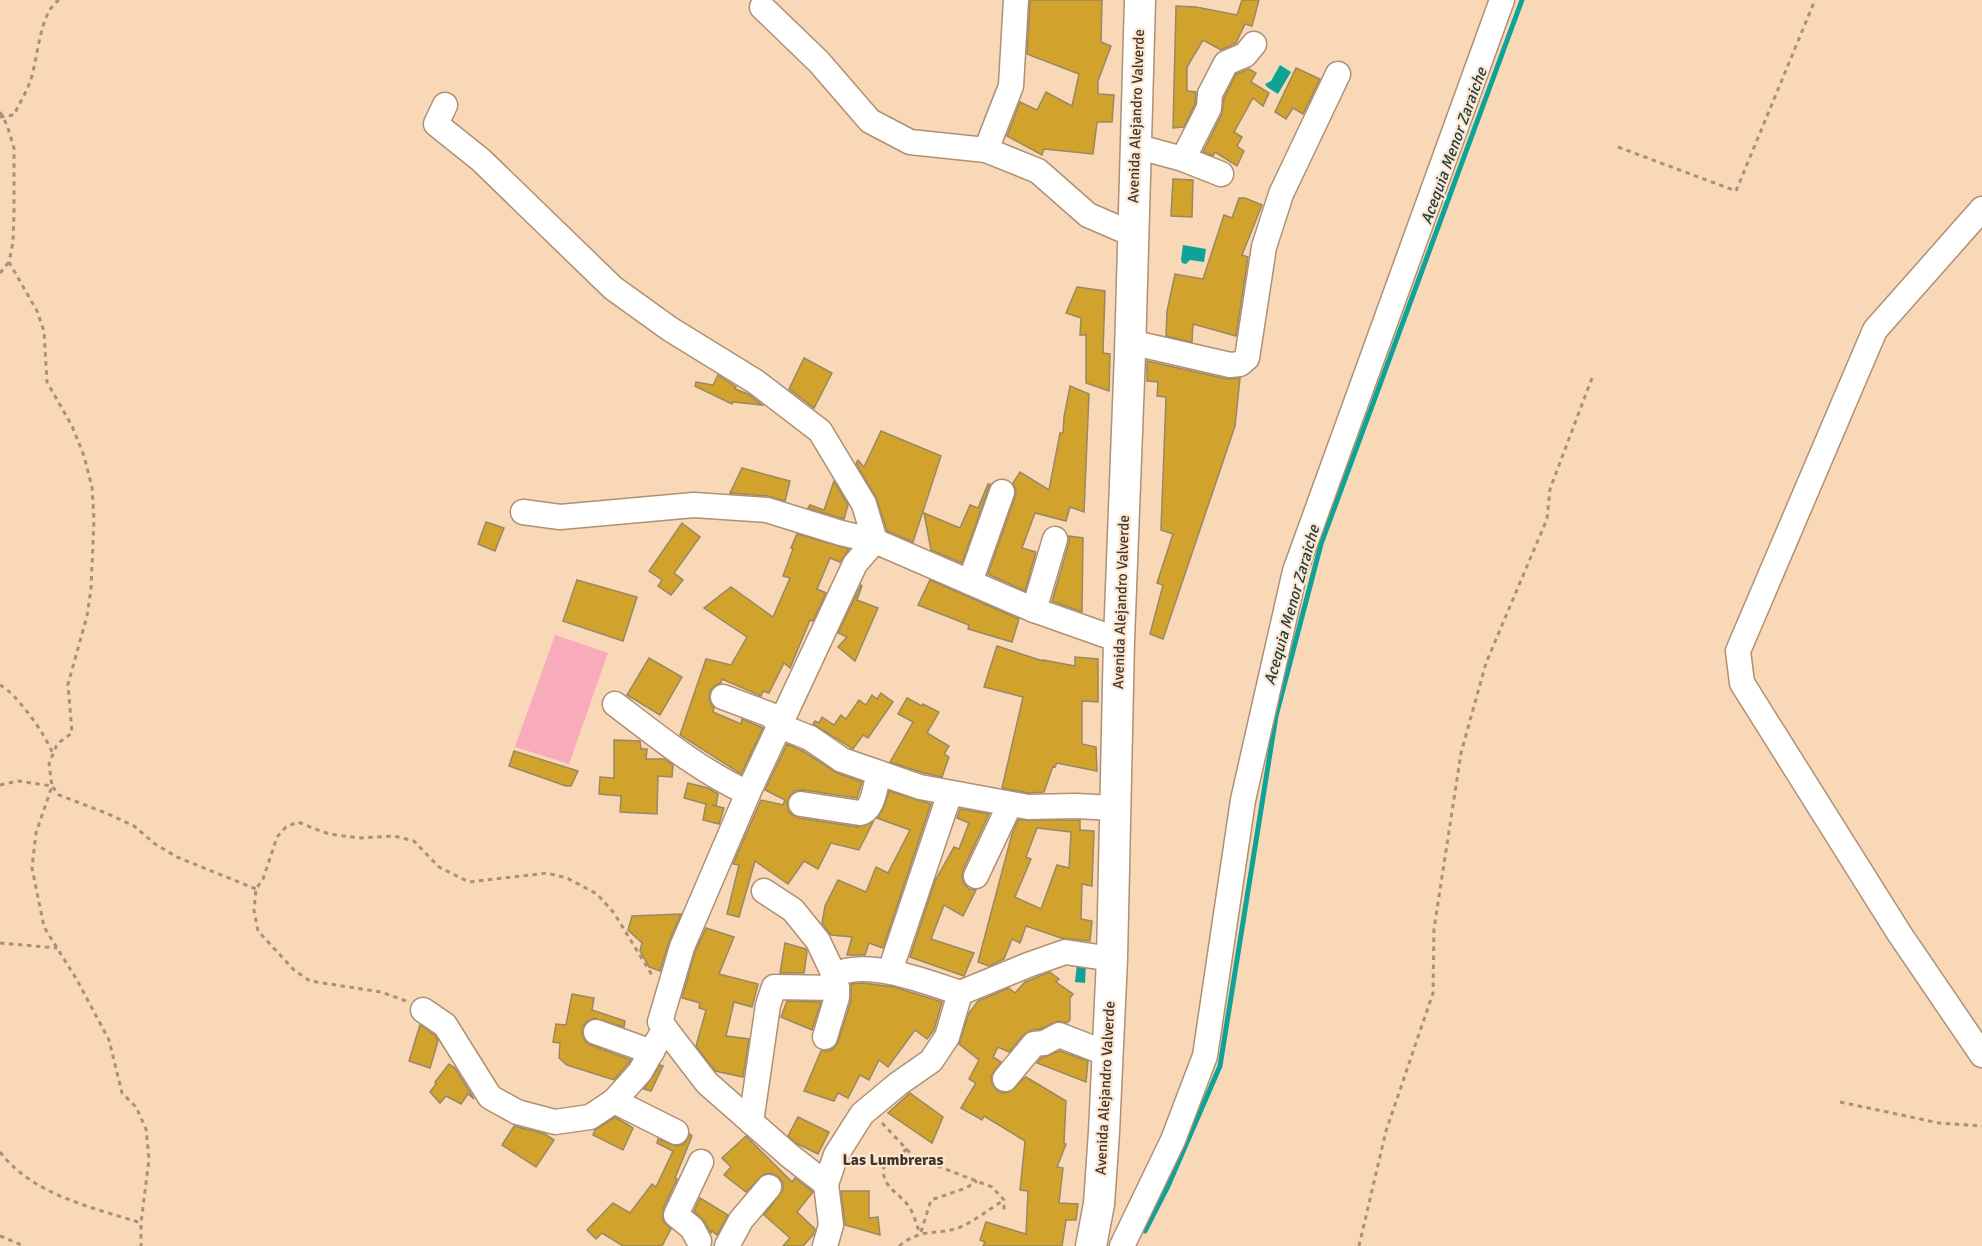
<svg xmlns="http://www.w3.org/2000/svg" width="1982" height="1246" font-family="Signika,sans-serif">
<style>
.green{fill:#f8acbb}
.water{fill:#0fa297}
.lines{fill:none;stroke-linecap:round;stroke-linejoin:round}
.stream{stroke:#0fa297;stroke-width:5}
.building{fill:#d1a32c;stroke:#998862;stroke-width:1.5;fill-rule:evenodd}
.minor-casing{stroke:#af9072;stroke-width:27}
.major-casing{stroke:#af9072;stroke-width:33}
.path{stroke:#a99179;stroke-width:3;stroke-dasharray:4.5 4.5;stroke-linecap:butt}
.minor{stroke:#fff;stroke-width:24}
.major{stroke:#fff;stroke-width:30}
.labels{text-anchor:middle;dominant-baseline:central;stroke-width:4.5;stroke-linejoin:round;paint-order:stroke}
.street-label{font-size:15px;fill:#433629;stroke:#fce8d5}
.water-label{font-size:16px;font-style:italic;fill:#243f3c;stroke:#fce8d5}
.neighbourhood-label{font-size:16px;font-weight:bold;fill:#433629;stroke:#fce8d5}
</style>
<rect width="100%" height="100%" fill="#f9d8b8"/>
<!-- green -->
<path class="green" d="M555 635 608 653 569 764 515 747Z"/>
<!-- water -->
<g class="water">
<path d="M1280 65 1291 72 1278 94 1267 87 1265 84 1271 81Z"/>
<path d="M1183 245 1206 249 1204 262 1190 260 1186 264 1182 263 1181 259Z"/>
<path d="M1077 963 1086 964 1085 983 1075 982Z"/>
</g>
<g class="lines">
<!-- stream -->
<path class="stream" d="M1145 1231 1168 1186 1220 1066 1276 716 1321 544 1522 0"/>
</g>
<!-- building -->
<g class="building">
<path d="M1030 0H1102L1101 42 1111 46 1098 81V94L1114 95 1112 122H1097L1093 154 1044 149 1042 155 1007 136 1020 102 1037 110 1046 92 1072 106 1079 74 1027 54Z"/>
<path d="M1242 0H1259L1252 26 1245 24 1236 43 1221 50 1203 40 1187 67V91L1196 92 1195 104 1184 127 1173 128 1176 6 1196 7 1237 15Z"/>
<path d="M1296 68 1320 79 1303 114 1293 108 1286 119 1275 112Z"/>
<path d="M1249 69 1256 73 1251 82 1269 93 1263 106 1253 98 1234 132 1242 137 1237 146 1244 151 1237 166 1215 152 1213 156 1203 152 1222 114 1224 98 1236 74Z"/>
<path d="M1173 179 1193 180 1192 217 1171 216Z"/>
<path d="M1239 198H1245L1262 205 1242 255 1248 257 1236 336 1193 324 1192 342 1166 336 1167 311 1175 274 1203 279 1224 215 1232 218Z"/>
<path d="M1077 287 1105 291 1103 353 1110 354 1109 391 1086 383V335H1080L1081 318 1066 313Z"/>
<path d="M804 358 832 373 814 408 789 389Z"/>
<path d="M1147 361 1227 379 1240 378 1235 426 1163 639 1150 634 1163 585 1157 583 1173 534 1161 530 1166 397 1157 396 1158 382 1147 381Z"/>
<path d="M718 375 736 387 735 389 748 394 762 405 733 402 732 404 695 386 696 382 713 385Z"/>
<path d="M1070 386 1089 394 1084 512 1070 507 1066 521 1035 513 1022 548 1036 552 1025 591 988 574 1015 497 1016 490 1013 483 1020 472 1049 490 1060 433H1063L1064 417Z"/>
<path d="M881 431 941 456 913 542 887 531 876 497 856 464 858 460 864 467Z"/>
<path d="M742 468 790 481 785 501 768 496 730 493Z"/>
<path d="M834 481 848 505 844 519 808 508 810 505 824 510Z"/>
<path d="M988 484H990L962 563 931 550 924 513 960 528 970 505 978 508Z"/>
<path d="M486 522 504 528 495 551 478 544Z"/>
<path d="M682 523 700 537 674 573 683 580 671 595 658 586 662 580 649 571Z"/>
<path d="M797 534 849 549 840 562 830 558 817 589 826 593 813 621 810 620 790 668 784 663 769 693 763 691 761 696 722 679 721 683 714 686 710 691 709 700 714 708 713 712 741 724 742 719 763 728 741 774 680 735 706 659 731 665 747 637 704 608 731 587 773 617 790 578 783 576 793 549 791 548Z"/>
<path d="M1069 536 1083 538 1082 612 1052 601 1069 543Z"/>
<path d="M577 580 637 597 623 641 563 621Z"/>
<path d="M930 580 1019 619 1012 642 968 629 969 625 918 605Z"/>
<path d="M861 585 862 586 857 600 878 608 855 661 838 647 847 637 838 633Z"/>
<path d="M997 646 1043 661V660L1075 666V657L1098 659V702L1082 701V744L1096 747 1097 771 1057 763 1055 767 1053 766 1044 792 1029 793 1002 788 1023 697 984 687Z"/>
<path d="M649 658 682 677 660 715 627 695Z"/>
<path d="M881 693 893 702 868 738 863 735 853 749 813 724 815 721 819 723 822 717 834 725 841 715 846 719 859 700 866 705 872 695 877 699Z"/>
<path d="M907 698 922 706 923 704 939 712 927 733 949 746 944 754 949 757 942 777 924 773 890 762 913 722 898 714Z"/>
<path d="M614 740 640 741 641 749H647L646 759H664L673 765 672 777 658 776 657 814 620 812 621 796 599 794 600 777 614 778Z"/>
<path d="M787 744 803 751 837 773 862 782 857 798 803 790 795 791 790 796 787 802 788 810 792 815 799 818 858 827 873 822 859 850 831 843 818 869 804 861 788 884 755 861 739 917 727 914 739 865 733 864 761 800 783 805 785 800 765 790Z"/>
<path d="M514 751 578 771 571 786H566L509 766Z"/>
<path d="M688 783 708 788 718 794 716 806 712 805 724 808 719 824 703 820 706 804 684 798Z"/>
<path d="M889 791 931 804 883 948 869 943 865 955H847L852 937 831 935 822 923 825 906 838 880 866 892 876 867 888 873 910 830 877 818 884 807Z"/>
<path d="M960 809 989 814 963 870 962 878 964 884 969 889 976 890 963 916 944 905 931 939 974 953 964 976 910 957 935 881 954 847 959 849 969 823 957 818Z"/>
<path d="M1018 820H1080V830L1094 831 1092 886 1082 884 1081 919 1092 921 1090 941 1061 938 1026 926 1020 943 1012 939 1004 959 989 966 978 962 1012 834ZM1037 828 1071 832 1069 868 1057 865 1041 909 1015 897 1031 859 1026 857Z"/>
<path d="M681 914 669 942 660 971 649 967 640 951 642 943 628 930 632 916Z"/>
<path d="M706 928 734 937 719 974 758 984 752 1007 734 1002 726 1036 749 1039 743 1077 715 1071 696 1046 706 1010 699 1008 700 1003 682 998 695 952Z"/>
<path d="M785 943 806 949 807 952 804 973H780Z"/>
<path d="M1050 972 1059 979 1056 982 1073 994 1070 998V1020L1067 1023 1058 1021 1040 1029 1032 1030 1023 1035 1009 1052 998 1047 993 1057 1001 1062 991 1076 992 1083 996 1090 1002 1093 1009 1092 1026 1077 1066 1101 1064 1143 1066 1144 1057 1167 1063 1168 1059 1203 1078 1204 1076 1220H1066L1062 1246H983L985 1242 980 1240 986 1222 1026 1234 1028 1191 1020 1190 1025 1141 984 1116 982 1120 961 1108 976 1083 969 1079 979 1060 959 1044 969 1013 978 1001 1009 988 1015 993 1025 982Z"/>
<path d="M863 983 894 987 942 1002 934 1030 927 1039 915 1030 888 1067 879 1060 869 1080 860 1075 848 1098 838 1093 834 1101 804 1091 821 1051H829L834 1048 838 1042 851 1001V984Z"/>
<path d="M572 994 594 998 592 1010 625 1021 624 1027 594 1018 586 1022 582 1028V1034L585 1041 591 1045 631 1060 614 1080 567 1065 559 1058 560 1043 553 1042 556 1024 566 1025Z"/>
<path d="M787 1001 821 1002 812 1030 781 1017Z"/>
<path d="M420 1025 435 1035 438 1041 430 1068 409 1061Z"/>
<path d="M1060 1051 1088 1061 1086 1082 1037 1063 1041 1058Z"/>
<path d="M449 1064 455 1068 474 1099 468 1094 461 1104 446 1096 440 1103 430 1092 436 1084 435 1082Z"/>
<path d="M660 1065 663 1066 651 1091 644 1089Z"/>
<path d="M910 1093 943 1117 932 1143 888 1113Z"/>
<path d="M615 1117 633 1128 623 1150 593 1135 595 1130Z"/>
<path d="M798 1117 829 1132 818 1154 796 1143 788 1136Z"/>
<path d="M514 1126 545 1134 554 1140 536 1167 502 1145Z"/>
<path d="M690 1134 692 1136 675 1178 677 1179 663 1209V1221L671 1229 662 1246H623L602 1233 596 1239 587 1230 613 1203 630 1213 652 1184 656 1187 673 1151 657 1143 658 1139 677 1146 684 1144Z"/>
<path d="M746 1136 792 1182 795 1178 813 1192 797 1212 815 1229 813 1235 803 1246H783L790 1238 764 1215 783 1190V1183L779 1177 771 1173 764 1174 746 1192 724 1175 731 1167 722 1158Z"/>
<path d="M841 1191H869V1218L878 1217 880 1235 845 1225Z"/>
<path d="M700 1198 728 1215 717 1235 712 1231 711 1233 704 1221 694 1211Z"/>
</g>
<g class="lines">
<defs>
<g id="minor">
<path d="M1016 0 1011 86 986 150 1038 171 1088 215 1132 234"/>
<path d="M762 7 819 62 870 121 910 142 986 150"/>
<path d="M445 105 436 124 481 160 613 288 670 329 756 382 820 431 864 504 875 541 1034 610 1119 640"/>
<path d="M1135 146 1183 159 1221 174"/>
<path d="M1183 159 1209 108 1210 94 1226 63 1245 55 1254 44"/>
<path d="M1982 209 1875 330 1738 651 1742 683 1899 933 1982 1055"/>
<path d="M1130 342 1230 365 1240 364 1247 358 1264 247 1281 194 1338 74"/>
<path d="M523 512 560 517 694 505 767 510 841 533 875 541 855 564 748 793 682 947 660 1022 707 1083 790 1156 826 1184 831 1225 825 1246"/>
<path d="M970 582 1002 492"/>
<path d="M1034 610 1055 539"/>
<path d="M723 697 771 715 780 726 810 738 842 760 920 787 1028 807 1076 806 1115 808"/>
<path d="M615 704C657 736 700 771 748 793"/>
<path d="M801 804 860 813C874 810 875 785 879 773"/>
<path d="M976 876 1010 804"/>
<path d="M764 891 793 910 818 941 834 975C867 958 927 982 960 993"/>
<path d="M890 971 950 793"/>
<path d="M423 1010 445 1025 490 1097 517 1112 555 1122 590 1117 614 1101 640 1072 665 1028"/>
<path d="M596 1032 652 1052"/>
<path d="M825 1037 837 997V988"/>
<path d="M1005 1079 1034 1044 1044 1043 1059 1035 1108 1054"/>
<path d="M614 1101 676 1132"/>
<path d="M751 1122 768 1005 774 987 837 988 834 975"/>
<path d="M826 1184 836 1155 862 1114 898 1084 931 1061 947 1037 960 993 1028 965 1065 952 1112 959"/>
<path d="M699 1241 692 1228 676 1215 701 1162"/>
<path d="M727 1246 741 1220 769 1187"/>
<path d="M1122 1246 1173 1140 1205 1056 1243 800 1295 571 1502 0"/>
</g>
<path id="major" d="M1091 1246 1099 1204 1104 1132 1112 959 1119 640 1130 353 1140 0"/>
</defs>
<!-- minor casing -->
<use href="#minor" class="minor-casing"/>
<!-- major casing -->
<use href="#major" class="major-casing"/>
<!-- path -->
<g class="path">
<path d="M0 112 7 125 14 148V214L13 242 9 262 37 311 44 331 47 382 72 426 84 456 92 487 94 520 91 589 87 616 68 684 72 733 57 744 49 764 52 786 36 833 32 868 44 927 77 980 109 1040 122 1093 136 1107 146 1129 149 1159 141 1223V1246"/>
<path d="M0 117 14 115C19 104 26 93 30 82 38 60 39 13 59 0"/>
<path d="M1618 147 1736 191 1815 0"/>
<path d="M0 273 9 262"/>
<path d="M0 685C17 694 45 734 52 752"/>
<path d="M0 785 18 781 52 786 59 795 106 813 134 826 155 844 177 857 256 889"/>
<path d="M0 943 57 948"/>
<path d="M406 1001 381 992 310 981 294 970 258 931 254 910 256 889 263 879 277 837 286 827 298 822 323 832 336 835 361 838 394 836 414 841 439 867 469 882 547 873 567 878 597 894 614 913 652 975"/>
<path d="M1840 1102 1939 1123 1982 1126"/>
<path d="M882 1123 914 1157 992 1187 1004 1200V1214"/>
<path d="M907 1149 884 1167C880 1188 903 1194 911 1210 915 1218 917 1226 920 1234"/>
<path d="M0 1152C33 1195 91 1207 141 1223"/>
<path d="M921 1232 931 1200 966 1188 977 1181"/>
<path d="M0 1236 24 1246"/>
<path d="M899 1246C923 1227 934 1236 958 1228 974 1222 989 1209 1004 1200"/>
<path d="M1359 1246 1386 1131 1433 993 1434 929 1461 753 1486 663 1547 519 1550 489 1592 378"/>
</g>
<!-- minor -->
<use href="#minor" class="minor"/>
<!-- major -->
<use href="#major" class="major"/>
</g>
<g class="labels">
<!-- street labels -->
<g class="street-label">
<text transform="translate(1136 116) rotate(-88)">Avenida Alejandro Valverde</text>
<text transform="translate(1121 602) rotate(-88)">Avenida Alejandro Valverde</text>
<text transform="translate(1105 1088) rotate(-87)">Avenida Alejandro Valverde</text>
</g>
<!-- water labels -->
<g class="water-label">
<text transform="translate(1454 146) rotate(-70)">Acequia Menor Zaraiche</text>
<text transform="translate(1292 605) rotate(-74)">Acequia Menor Zaraiche</text>
</g>
<!-- neighbourhood labels -->
<g class="neighbourhood-label">
<text x="893" y="1160">Las Lumbreras</text>
</g>
</g>
</svg>
